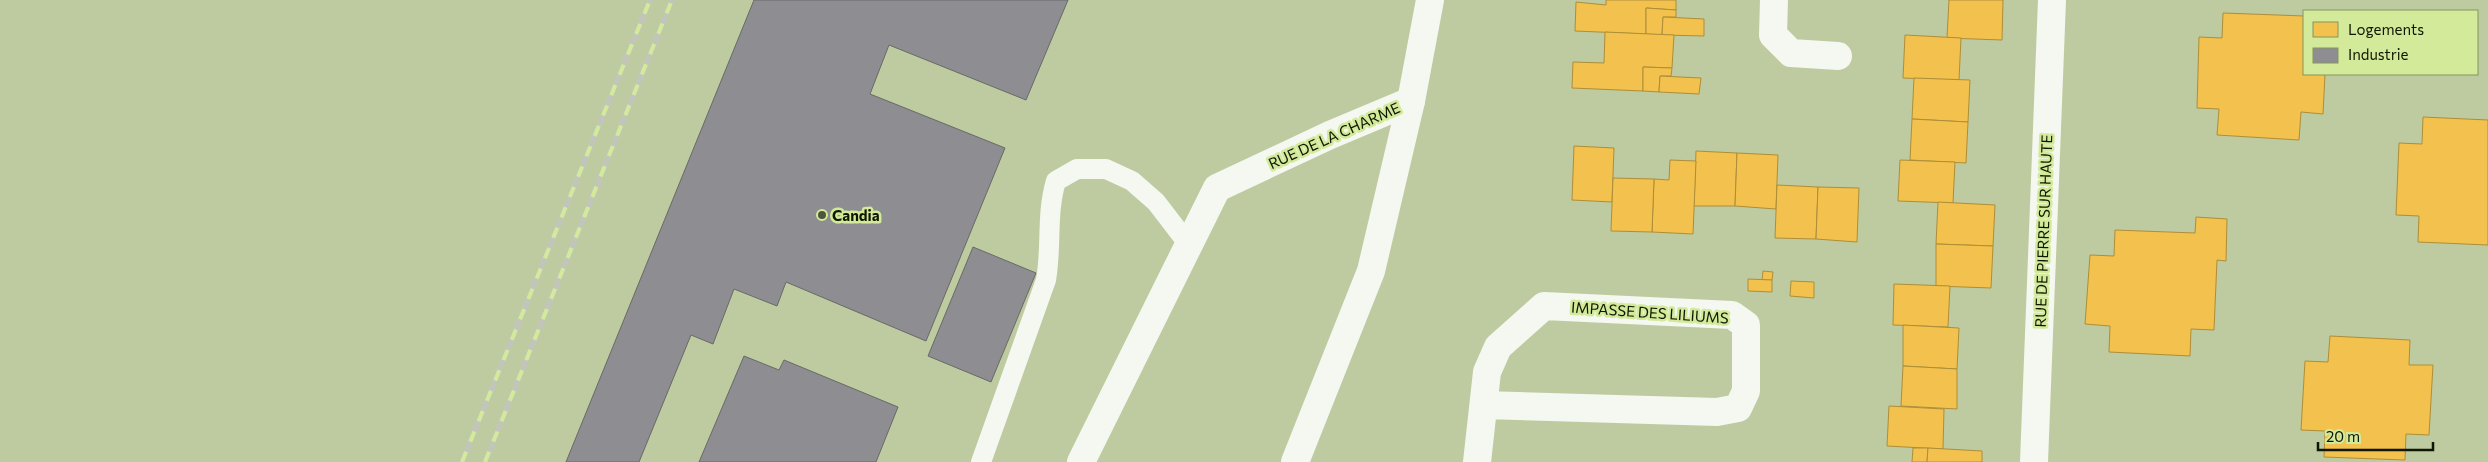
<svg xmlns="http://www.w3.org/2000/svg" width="2488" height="462" font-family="Commissioner,sans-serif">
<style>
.homes{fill:#f2c14e;stroke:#ae8e37}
.industry{fill:#8d8d92;stroke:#686a66}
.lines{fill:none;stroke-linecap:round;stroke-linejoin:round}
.lane{stroke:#f5f7f1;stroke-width:20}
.street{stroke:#f5f7f1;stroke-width:28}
.secondary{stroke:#f5f7f1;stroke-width:28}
.rail-casing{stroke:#c2c6ba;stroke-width:5.5}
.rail{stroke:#d3ea9b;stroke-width:4;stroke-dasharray:11;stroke-linecap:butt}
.poi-dot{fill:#4d5638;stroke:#d3ea9b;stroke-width:2}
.labels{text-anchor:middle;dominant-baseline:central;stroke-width:5;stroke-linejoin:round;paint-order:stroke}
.street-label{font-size:15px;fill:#101700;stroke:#d3ea9b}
.poi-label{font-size:15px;font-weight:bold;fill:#101700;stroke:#d3ea9b;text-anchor:start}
</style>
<rect width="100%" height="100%" fill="#becba0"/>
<!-- homes -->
<g class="homes">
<path d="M1606 0H1676V10L1646 8V34L1575 31 1576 2 1606 5Z"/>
<path d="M1949 0H2003L2002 40 1947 38Z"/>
<path d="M1646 8 1676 10V17H1663L1662 35 1646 34Z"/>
<path d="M2223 13 2304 16V74H2325L2323 114 2301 112 2299 140 2217 135 2219 109 2197 108 2199 37 2222 38Z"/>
<path d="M1663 17 1704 19V36L1662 35Z"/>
<path d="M1605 32 1674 35 1672 68 1643 67V91L1572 88 1573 62 1604 63Z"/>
<path d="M1905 35 1961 38 1959 80 1903 78Z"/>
<path d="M1643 67 1672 68 1671 76H1660L1659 92 1643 91Z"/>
<path d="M1660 76 1701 78 1699 94 1659 92Z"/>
<path d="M1914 78 1970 80 1968 122 1912 119Z"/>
<path d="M2423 117 2488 120V245L2418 242 2419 216 2396 215 2399 143 2422 144Z"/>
<path d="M1912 119 1968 122 1966 163 1910 160Z"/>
<path d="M1574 146 1614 148 1612 202 1572 200Z"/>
<path d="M1696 151 1737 153 1735 206H1694Z"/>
<path d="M1737 153 1778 155 1776 209 1735 206Z"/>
<path d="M1670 160 1696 161 1693 234 1652 232 1654 179 1669 180Z"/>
<path d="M1900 160 1955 162 1953 203 1898 201Z"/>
<path d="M1613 178 1654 179 1652 232 1611 231Z"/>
<path d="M1777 185 1818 187 1816 239 1775 238Z"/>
<path d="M1818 187 1859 188 1857 242 1816 239Z"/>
<path d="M1938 202 1995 205 1993 246 1936 244Z"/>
<path d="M2196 217 2227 219 2226 261 2217 260 2214 330 2191 329 2190 356 2109 352 2110 326 2085 324 2090 255 2114 256 2115 230 2195 233Z"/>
<path d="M1936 244 1993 246 1991 288 1936 286Z"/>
<path d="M1763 271 1773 272 1772 280H1762Z"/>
<path d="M1748 279 1772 280V292L1748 291Z"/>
<path d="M1791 281 1814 282V298L1790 296Z"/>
<path d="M1894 284 1950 286 1948 327 1893 325Z"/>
<path d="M1903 325 1959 328 1957 369 1903 366Z"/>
<path d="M2330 336 2410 340 2409 365H2433L2429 435 2406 434 2405 460 2324 457 2325 431 2301 430 2305 361 2328 362Z"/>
<path d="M1903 366 1957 369V409L1901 406Z"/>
<path d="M1889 406 1944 409 1943 449 1887 446Z"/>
<path d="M1913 448H1928L1927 462H1912Z"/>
<path d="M1928 448 1982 451V462H1927Z"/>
</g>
<!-- industry -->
<g class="industry">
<path d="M754 0H1068L1026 100 889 45 870 94 1005 148 926 341 786 282 777 306 734 289 713 344 691 335 639 462H566Z"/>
<path d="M973 247 1036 273 991 382 928 356Z"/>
<path d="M744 356 779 370 784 360 898 407 876 462H699Z"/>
</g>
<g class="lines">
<!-- lane -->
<path class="lane" d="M981 462 1046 280C1052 246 1046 214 1056 181L1077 169H1106L1132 181 1156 202 1189 245"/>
<!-- street -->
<g class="street">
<path d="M1774 0 1773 35 1791 53 1838 56"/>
<path d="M1477 462 1487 372 1498 347 1544 306 1732 315 1746 325V391L1738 408 1717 412 1484 405"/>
<path d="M2034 462 2052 0"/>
</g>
<!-- secondary -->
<g class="secondary">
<path d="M1081 462 1217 188 1330 135 1411 101"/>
<path d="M1295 462 1371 271 1411 101 1430 0"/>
</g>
<defs>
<g id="rail">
<path d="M462 462 650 0"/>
<path d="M485 462 672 0"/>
</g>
</defs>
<!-- rail casing -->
<use href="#rail" class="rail-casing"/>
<!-- rail -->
<use href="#rail" class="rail"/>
</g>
<!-- markers -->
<circle class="poi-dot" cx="822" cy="215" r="5"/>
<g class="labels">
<!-- street labels -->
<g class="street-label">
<text transform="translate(1334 135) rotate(-24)">RUE DE LA CHARME</text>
<text transform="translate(2043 231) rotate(-88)">RUE DE PIERRE SUR HAUTE</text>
<text transform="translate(1650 312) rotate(4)">IMPASSE DES LILIUMS</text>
</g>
<!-- poi labels -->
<g class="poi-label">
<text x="832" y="215">Candia</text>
</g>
</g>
<!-- legend -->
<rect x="2303" y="10" width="175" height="65" fill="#d3ea9b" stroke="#85965d"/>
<rect x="2313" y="22" width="25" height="15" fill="#f2c14e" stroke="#85965d"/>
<text x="2348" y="35" font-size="15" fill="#101700">Logements</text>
<rect x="2313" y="48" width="25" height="15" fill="#8d8d92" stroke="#85965d"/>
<text x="2348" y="60" font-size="15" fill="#101700">Industrie</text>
<!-- scale -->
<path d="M2318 442v8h115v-8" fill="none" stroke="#101700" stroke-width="2.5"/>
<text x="2326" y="442" font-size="15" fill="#101700" stroke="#d3ea9b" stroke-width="4" paint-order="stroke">20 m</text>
</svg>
